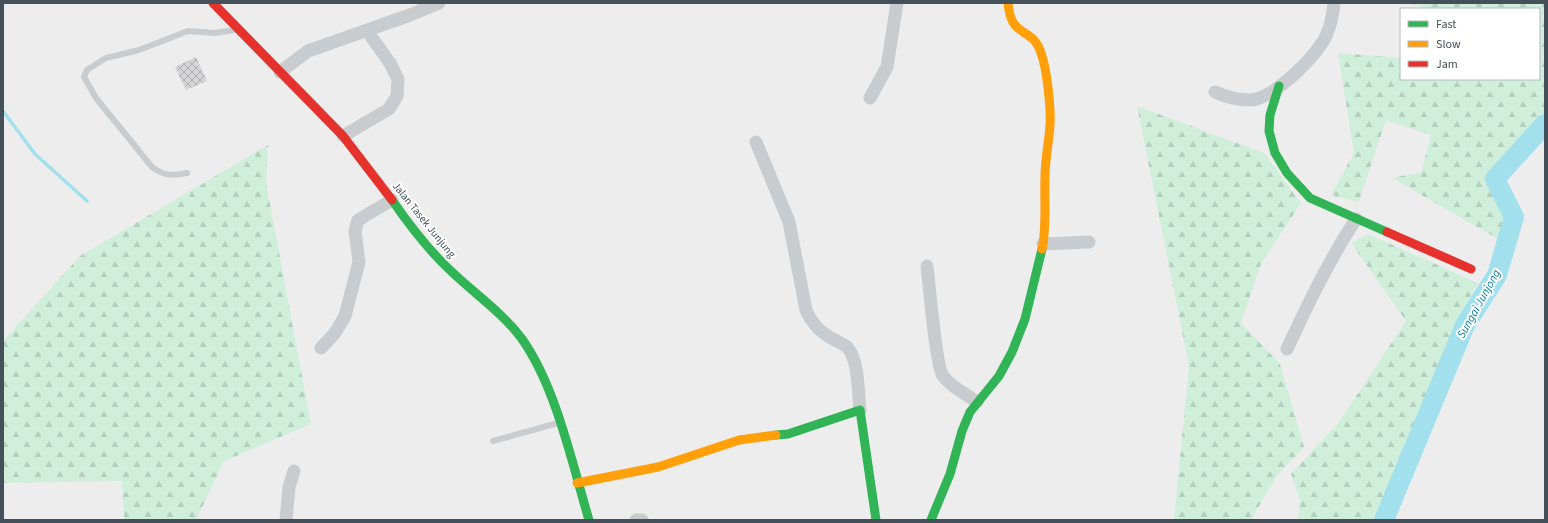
<svg xmlns="http://www.w3.org/2000/svg" width="1548" height="523" font-family="'Source Sans 3',sans-serif">
<style>
.forest{fill:url(#forest-firs)}
.lines{fill:none;stroke-linecap:round;stroke-linejoin:round}
.stream{stroke:#a2e0ee;stroke-width:3.5}
.river{stroke:#a2e0ee;stroke-width:20}
.building{fill:url(#building-cross-hatch)}
.lane{stroke:#c9ccce;stroke-width:6}
.street{stroke:#c9ccce;stroke-width:13}
.fast{stroke:#30b455;stroke-width:9}
.slow{stroke:#ff9f0a;stroke-width:9}
.jam{stroke:#e5322d;stroke-width:9}
.labels{text-anchor:middle;dominant-baseline:central;stroke-width:4;stroke-linejoin:round;paint-order:stroke}
.street-label{font-size:11px;fill:#44505a;stroke:#fff}
.water-label{font-size:12px;font-style:italic;fill:#087f9b;stroke:#fff}
</style>
<defs>
<pattern id="forest-firs" width="22" height="20" patternUnits="userSpaceOnUse"><rect width="22" height="20" fill="#d0efda"/><path d="M5 1l3.5 6h-7zM16 11l3.5 6h-7z" fill="#b4cfbd"/></pattern>
<pattern id="building-cross-hatch" width="8" height="8" patternUnits="userSpaceOnUse"><rect width="8" height="8" fill="#d5d5d7"/><path d="M0 0l8 8M0 8l8-8" fill="none" stroke="#aeafb1"/></pattern>
</defs>
<rect width="100%" height="100%" fill="#eeeded"/>
<!-- forest -->
<g class="forest">
<path d="M1408 3H1545V115L1488 177 1506 219 1500 240 1392 178 1421 172 1431 135 1386 120 1359 202 1331 195 1354 153 1338 53 1401 58V79H1539V9H1431Z"/>
<path d="M1137 106 1264 153 1301 203 1261 264 1241 323 1280 364 1304 447 1276 477 1251 520H1174L1189 366Z"/>
<path d="M268 145 266 182 311 424 224 461 196 520H124L122 481 3 483V341L80 256Z"/>
<path d="M1368 234 1478 283 1453 328 1377 520H1298L1300 499 1291 474 1339 422 1406 321 1351 243Z"/>
</g>
<g class="lines">
<!-- stream -->
<path class="stream" d="M3 111 35 154 87 201"/>
<!-- river -->
<path class="river" d="M1384 520 1465 325 1497 275 1514 217 1495 179 1545 124"/>
</g>
<!-- building -->
<path class="building" d="M196 57 207 81 186 90 175 67Z"/>
<g class="lines">
<!-- lane -->
<g class="lane">
<path d="M187 173C172 176 164 176 152 167L96 98 84 77 87 70 106 58 139 50 188 31 215 33 234 30"/>
<path d="M493 441 558 423"/>
</g>
<!-- street -->
<g class="street">
<path d="M280 72 308 51 410 15 439 3"/>
<path d="M1215 92C1226 97 1238 100 1250 100 1274 99 1316 56 1326 36 1331 25 1333 14 1334 3"/>
<path d="M870 98 887 67 897 3"/>
<path d="M343 136 389 109 397 96 398 79 390 63 367 31"/>
<path d="M756 142 789 222 806 310C812 324 820 332 833 339 837 341 843 344 847 347 859 359 858 394 860 410"/>
<path d="M1043 244 1089 242"/>
<path d="M927 266C929 283 936 367 943 376 951 387 966 394 977 402"/>
<path d="M321 348 335 333 345 316 359 262 355 231 358 220 392 200"/>
<path d="M1287 349C1308 304 1329 260 1356 219"/>
<path d="M286 520 289 487 294 471"/>
<path d="M636 520H642"/>
</g>
<!-- fast -->
<g class="fast">
<path d="M1279 86 1270 115 1269 131 1275 153 1287 173 1310 198 1387 232"/>
<path d="M392 200C410 226 429 251 452 272 475 294 503 313 522 339 556 387 572 463 589 520"/>
<path d="M776 435 788 434 860 410 876 520"/>
<path d="M931 520 950 474 962 431 970 412 999 376 1012 352 1025 319 1042 249"/>
</g>
<!-- slow -->
<g class="slow">
<path d="M1008 3C1011 40 1032 25 1041 53 1047 69 1051 108 1050 125 1049 142 1045 159 1045 176 1044 199 1047 228 1042 249"/>
<path d="M577 483 658 467 739 440 776 435"/>
</g>
<!-- jam -->
<g class="jam">
<path d="M213 3 343 136 392 200"/>
<path d="M1387 232 1471 269"/>
</g>
</g>
<g class="labels">
<!-- street labels -->
<g class="street-label">
<text transform="translate(424 220) rotate(51)">Jalan Tasek Junjung</text>
</g>
<!-- water labels -->
<g class="water-label">
<text transform="translate(1479 304) rotate(-61)">Sungai Junjong</text>
</g>
</g>
<!-- border -->
<rect width="1548" height="523" fill="none" stroke="#44505a" stroke-width="8"/>
<!-- legend -->
<rect x="1400" y="8" width="140" height="72" fill="#ffffff" stroke="#b4b9bd"/>
<rect x="1408" y="21" width="20" height="6" fill="#30b455" stroke="#b4b9bd"/>
<text x="1436" y="28" font-size="12" fill="#44505a">Fast</text>
<rect x="1408" y="41" width="20" height="6" fill="#ff9f0a" stroke="#b4b9bd"/>
<text x="1436" y="48" font-size="12" fill="#44505a">Slow</text>
<rect x="1408" y="61" width="20" height="6" fill="#e5322d" stroke="#b4b9bd"/>
<text x="1436" y="68" font-size="12" fill="#44505a">Jam</text>
</svg>
